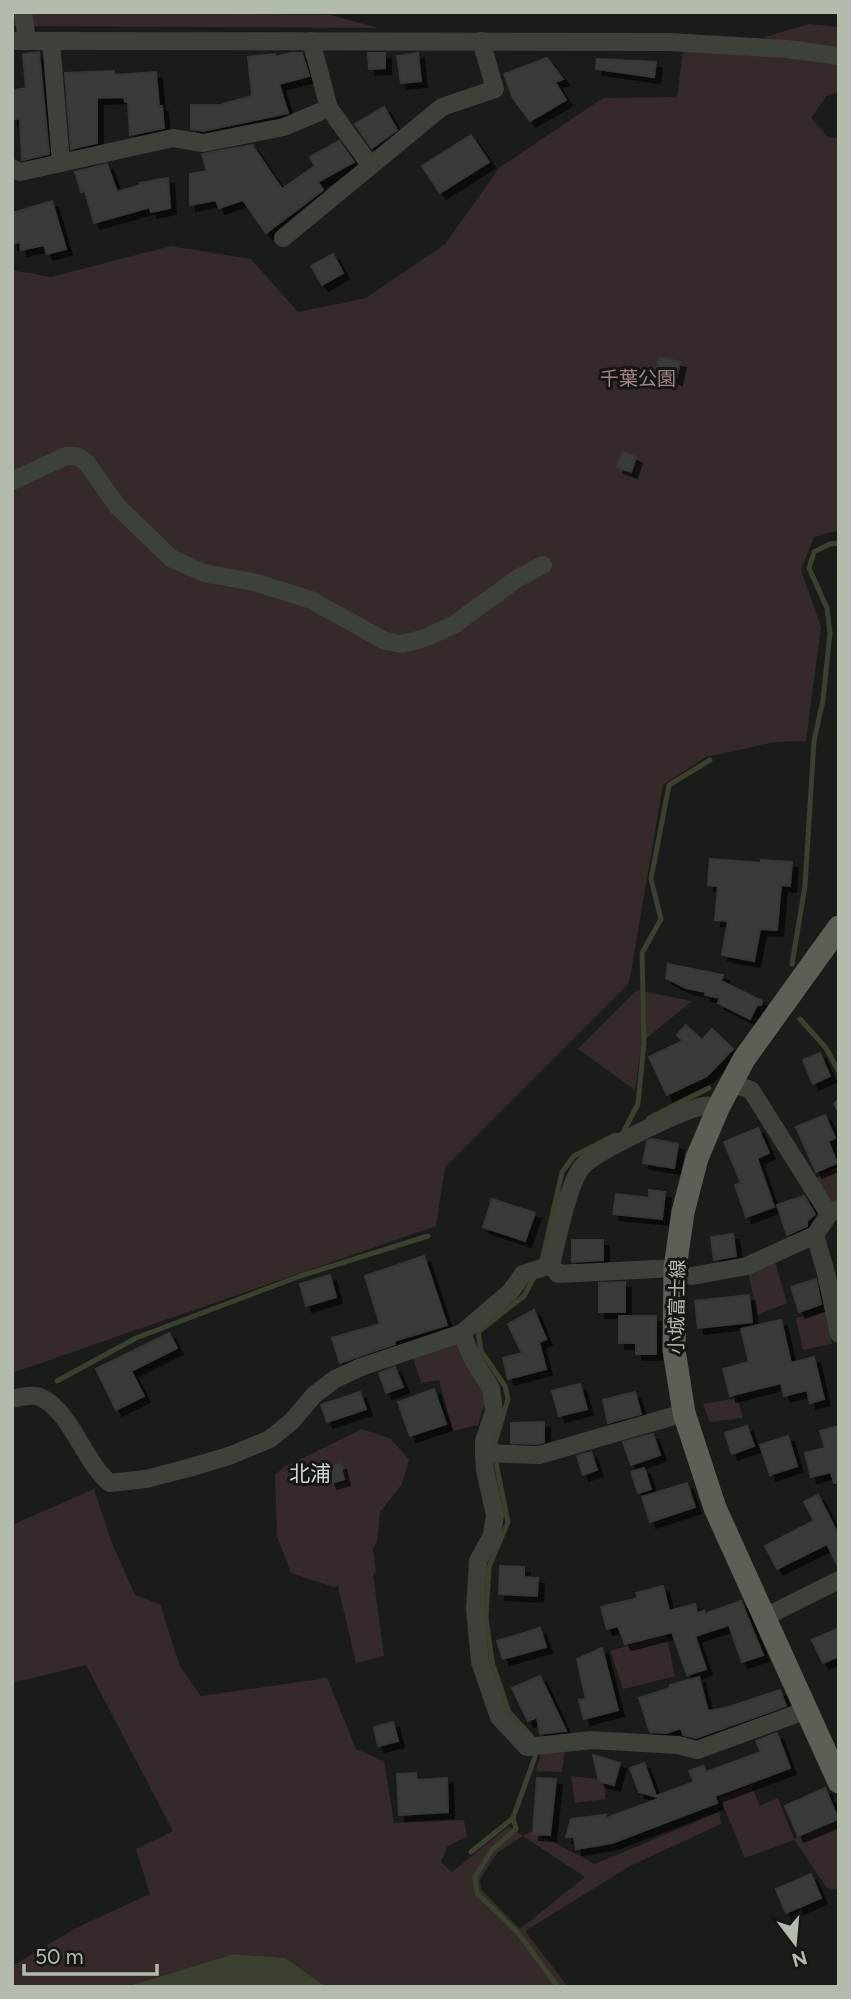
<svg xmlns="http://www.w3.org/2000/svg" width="851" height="1999" font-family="Figtree,'Noto Sans JP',sans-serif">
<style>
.green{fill:#352929;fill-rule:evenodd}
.water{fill:#3b412f}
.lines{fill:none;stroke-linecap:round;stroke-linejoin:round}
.stream{stroke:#3b412f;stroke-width:5}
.building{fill:#383b37;stroke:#343834;stroke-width:2;filter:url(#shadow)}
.minor{stroke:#3c413a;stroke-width:18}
.major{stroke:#5a6056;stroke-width:23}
.labels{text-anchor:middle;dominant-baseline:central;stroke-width:6;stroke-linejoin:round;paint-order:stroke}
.park-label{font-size:19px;fill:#a78284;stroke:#151715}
.street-label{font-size:19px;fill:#b3bcac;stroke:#151715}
.neighbourhood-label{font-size:21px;fill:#d1d8cd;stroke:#151715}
</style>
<defs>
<filter id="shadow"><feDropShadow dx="6" dy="6" stdDeviation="0" flood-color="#0009"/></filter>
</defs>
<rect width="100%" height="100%" fill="#1a1c1a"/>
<!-- green -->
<g class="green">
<path d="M12 12 331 15 379 28 12 26Z"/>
<path d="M809 24 839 27V47L762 38Z"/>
<path d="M683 50 839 60V92L826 96 811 118 829 138H839V530L814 537 801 570 821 627 806 741 775 742 706 757 663 785 629 983 445 1167 436 1226 12 1373V270L51 277 171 246 251 259 298 312 366 298 445 244 500 167 603 98 677 97Z"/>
<path d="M637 990 692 1001 642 1042 635 1090 578 1049Z"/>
<path d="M839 1166V1200L832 1203 815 1179Z"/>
<path d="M775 1262 787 1303 757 1315 748 1272Z"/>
<path d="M827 1311 832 1344 803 1350 796 1318Z"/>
<path d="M459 1341 486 1398 478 1425 453 1431 439 1380 421 1383 413 1358Z"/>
<path d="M737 1398 743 1418 710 1422 703 1404Z"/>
<path d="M362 1429 391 1439 409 1460 402 1484 380 1512 377 1542 373 1548 376 1572 373 1574 384 1656 356 1663 338 1586 333 1587 291 1573 277 1536 275 1475 284 1467Z"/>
<path d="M94 1489 111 1541 135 1595 160 1604 180 1667 201 1696 327 1678 356 1749 384 1761 394 1823 464 1820 467 1836 447 1847 441 1862 452 1872 509 1826 523 1836 532 1831 595 1864 719 1812 721 1824 630 1866 525 1931 568 1987H326L284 1958 234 1954 125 1987H12V1966L76 1928 150 1894 136 1849 173 1831 86 1665 12 1683V1525ZM523 1836 585 1877 520 1929 481 1889 480 1879 497 1853Z"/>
<path d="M666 1634 675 1676 623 1689 610 1651Z"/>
<path d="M565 1750 562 1772 536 1771 542 1751Z"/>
<path d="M571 1776 606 1780 605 1799 575 1803Z"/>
<path d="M751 1785 760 1806 778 1798 794 1839 839 1819V1890L827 1888 794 1840 745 1858 720 1798Z"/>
</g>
<!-- water -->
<path class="water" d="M234 1954 285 1958 326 1987H125Z"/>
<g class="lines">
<!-- stream -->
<g class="stream">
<path d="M792 964 805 886 814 741 823 700 830 633 827 608 809 568 814 552 830 544 839 543"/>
<path d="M800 1019 826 1048 839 1072"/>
<path d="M839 1101 836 1104 839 1110"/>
<path d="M649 1118 709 1088"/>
<path d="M624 1131 638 1104 644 1043 642 953 661 919 651 879 669 785 710 760"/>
<path d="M541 1265 562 1172 574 1156 615 1135"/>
<path d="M57 1381 136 1338 300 1276 428 1236"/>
<path d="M513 1818 516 1829 492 1850 475 1877 477 1893 519 1934 558 1987"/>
<path d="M471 1852 513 1818 536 1754 531 1736 509 1712 492 1662 486 1617 489 1567 508 1522 497 1468 495 1443 508 1399 505 1386 481 1351 478 1332 524 1296 534 1277"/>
</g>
</g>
<!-- building -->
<g class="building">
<path d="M39 52 49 154 22 160 20 118 12 120V91L26 88 23 54Z"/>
<path d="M291 53H302L309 76 279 84 288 113 203 131 191 129V105H220L252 96 248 57 275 54V57Z"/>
<path d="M368 53H385V68L369 69Z"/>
<path d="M418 53 421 81 401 83 397 56Z"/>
<path d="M547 58 563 79 555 82 566 100 530 121 513 98 504 74Z"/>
<path d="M597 59 656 62 654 77 596 69Z"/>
<path d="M114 71V75L156 72 159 106H162L164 128 130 135 128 102H125L124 97 97 98V143L71 149 65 73Z"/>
<path d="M384 107 397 130 372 148 355 124Z"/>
<path d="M471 135 489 162 440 193 422 166Z"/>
<path d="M339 141 354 162 318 182 323 190 266 233 243 200 219 208 216 200 190 205V174L207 171 202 154 252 145 282 189 315 166 310 157Z"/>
<path d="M107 164 117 192 141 185 140 183 168 178 170 208 151 212 150 207 94 223 85 191 81 192 75 172Z"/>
<path d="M52 201 66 249 47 254 44 245 21 250 20 242 12 244V213Z"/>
<path d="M333 254 343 273 322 285 311 266Z"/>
<path d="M660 357 680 362 676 379 655 373Z"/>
<path d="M622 452 636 457 631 472 617 467Z"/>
<path d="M710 859 761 863V860L792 862 790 886 781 885 777 930 760 929 754 961 722 955 728 921 715 920 718 886 708 885Z"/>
<path d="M668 964 723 975 721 981 762 1001 761 1005H757L750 1019 718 1003 720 998 705 995 706 992 686 988 666 978Z"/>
<path d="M686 1025 702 1040 712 1029 733 1049 707 1076 667 1095 649 1057 683 1041 677 1035Z"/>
<path d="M820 1053 830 1076 813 1084 803 1060Z"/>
<path d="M825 1115 835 1138 828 1141 837 1163 816 1172 796 1127Z"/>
<path d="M758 1128 769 1153 757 1158 774 1207 746 1217 735 1185 741 1183 724 1142Z"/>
<path d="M652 1139 678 1144 674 1168 643 1163 647 1141Z"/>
<path d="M649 1190 665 1192 662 1219 613 1214 616 1194 649 1198Z"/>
<path d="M804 1196 815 1214 807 1221V1226L787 1235 777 1205Z"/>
<path d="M492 1199 535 1213 525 1241 483 1227Z"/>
<path d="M733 1234 736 1256 714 1260 711 1237Z"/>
<path d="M572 1240H603V1260L572 1262Z"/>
<path d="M424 1256 447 1325 394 1341 395 1344 340 1363 332 1338 380 1324 365 1276Z"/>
<path d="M330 1275 336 1297 306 1306 300 1284Z"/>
<path d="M816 1279 821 1304 799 1312 791 1287Z"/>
<path d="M625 1282V1312H599V1283Z"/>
<path d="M749 1295 752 1322 698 1328 695 1301Z"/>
<path d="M534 1310 546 1339 539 1342 546 1369 508 1379 503 1358 522 1353 508 1324Z"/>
<path d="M619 1316H656V1354H636V1343H619Z"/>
<path d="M781 1320 791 1363 814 1357 824 1399 810 1403 807 1390 784 1396 781 1383 730 1396 723 1369 749 1362 741 1329Z"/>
<path d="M169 1333 177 1348 131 1371 144 1396 116 1410 96 1369Z"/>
<path d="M395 1367 403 1387 386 1393 379 1373Z"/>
<path d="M580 1384 587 1409 559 1416 552 1391Z"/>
<path d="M434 1389 446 1424 410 1436 398 1402Z"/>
<path d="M360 1392 366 1409 327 1422 321 1405Z"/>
<path d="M635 1392 641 1414 608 1423 603 1400Z"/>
<path d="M544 1422V1442L538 1444 511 1443V1423Z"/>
<path d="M747 1426 754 1446 732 1454 725 1433Z"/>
<path d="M839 1426V1483H834L831 1472 811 1477 805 1453 825 1448 820 1431Z"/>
<path d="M653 1434 660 1455 631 1465 623 1442Z"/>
<path d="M788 1436 797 1466 770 1475 760 1445Z"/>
<path d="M591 1452 597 1470 583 1475 577 1456Z"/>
<path d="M340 1464 344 1479 331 1483 326 1468Z"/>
<path d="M644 1468 651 1489 638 1493 631 1472Z"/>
<path d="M687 1483 695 1507 650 1522 642 1497Z"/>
<path d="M818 1495 839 1536V1568L827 1544 777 1569 765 1546 814 1521 804 1502Z"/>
<path d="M500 1566 524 1567V1577L538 1578 537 1596 499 1594Z"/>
<path d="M663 1586 669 1611 695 1604 697 1613 704 1611 705 1614 741 1601 763 1655 742 1662 729 1625 695 1636 706 1669 687 1675 672 1632 625 1644 618 1626 607 1629 601 1607 638 1598 636 1593Z"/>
<path d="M540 1628 546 1647 503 1659 497 1641Z"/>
<path d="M839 1628V1656L823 1663 812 1640Z"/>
<path d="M602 1648 618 1710 584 1719 579 1700 586 1699 577 1659Z"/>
<path d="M540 1676 566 1731 540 1734 537 1717 528 1721 512 1688Z"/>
<path d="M699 1677 708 1711 729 1707 780 1690 786 1706 696 1738 683 1735 681 1728 666 1733 650 1732 639 1698 670 1688V1685Z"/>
<path d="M393 1722 398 1741 378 1746 374 1727Z"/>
<path d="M777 1733 790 1768 715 1796 717 1803 612 1843 576 1849 574 1837H566L571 1819 606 1815 604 1819 661 1798 639 1792 630 1768 644 1763 656 1796 694 1782 689 1771 703 1766 706 1772 761 1752 756 1741Z"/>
<path d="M593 1755 620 1763 614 1785 599 1781Z"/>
<path d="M416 1773 417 1780 447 1778 448 1812 399 1815 397 1774Z"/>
<path d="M537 1778 556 1779 550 1835 533 1834Z"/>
<path d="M825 1788 838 1819 798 1836 785 1806Z"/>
<path d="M811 1874 821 1898 786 1913 776 1889Z"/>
</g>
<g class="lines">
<!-- minor -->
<g class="minor">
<path d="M23 12 27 41"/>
<path d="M12 41 669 42 787 49 839 56"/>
<path d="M51 41 61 163"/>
<path d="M311 41 329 108 370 165"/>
<path d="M12 168 20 172 173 138 203 143 284 127 329 108"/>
<path d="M283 238 442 107 495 89 481 41"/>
<path d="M12 481 66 456H77L86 462 118 507 172 559 204 573 254 582 311 600 385 641 402 644 425 638 455 624 518 578 543 565"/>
<path d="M731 1083 751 1090 829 1214"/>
<path d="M839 1209 829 1214 815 1235 826 1273 839 1334"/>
<path d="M551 1265C557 1241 568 1184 582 1167 596 1151 681 1111 703 1106 708 1105 714 1106 719 1106"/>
<path d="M551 1265 558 1274 675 1268"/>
<path d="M692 1276 747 1266 815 1235"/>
<path d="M462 1333 472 1358 491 1388 494 1411 484 1441V1453L485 1470 495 1515 492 1535 478 1561 475 1609 480 1662 499 1717 527 1747 591 1740 678 1745 697 1750 807 1710"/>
<path d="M12 1399C20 1397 32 1394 40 1397 72 1412 83 1461 110 1483L146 1479 192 1467 229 1456 270 1439 292 1421 314 1395 335 1379 361 1367 462 1333 511 1291 523 1274 551 1265"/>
<path d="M484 1453 539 1455 684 1413"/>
<path d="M765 1617 839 1580"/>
</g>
<!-- major -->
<path class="major" d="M839 927 744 1059 719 1106 697 1158 683 1212 675 1268 674 1350 684 1413 715 1508 839 1782"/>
</g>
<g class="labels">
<!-- park labels -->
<g class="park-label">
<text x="638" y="378">千葉公園</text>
</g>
<!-- street labels -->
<g class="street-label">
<text transform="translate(677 1307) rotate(-89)">小城富士線</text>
</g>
<!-- neighbourhood labels -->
<g class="neighbourhood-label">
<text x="310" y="1473">北浦</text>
</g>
</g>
<!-- border -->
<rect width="851" height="1999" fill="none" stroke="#b3bcac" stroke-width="28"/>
<!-- north arrow -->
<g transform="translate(795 1943) rotate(164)" stroke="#151715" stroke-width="5" paint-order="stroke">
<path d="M0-5L12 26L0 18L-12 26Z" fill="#b3bcac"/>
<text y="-10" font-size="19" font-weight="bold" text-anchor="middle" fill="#b3bcac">N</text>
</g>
<!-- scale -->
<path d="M24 1964v10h133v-10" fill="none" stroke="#b3bcac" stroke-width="3.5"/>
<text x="35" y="1964" font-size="21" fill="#b3bcac" stroke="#151715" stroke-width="5" paint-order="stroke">50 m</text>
</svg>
